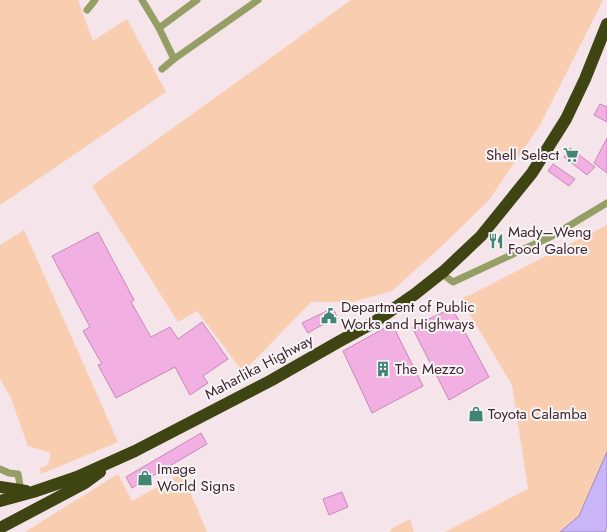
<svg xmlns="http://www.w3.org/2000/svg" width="607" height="532" font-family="Jost,sans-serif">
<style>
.green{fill:#f9cdaf}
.water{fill:#c8b6f9;stroke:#a08abd}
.building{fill:#f2afe1;stroke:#c888b8}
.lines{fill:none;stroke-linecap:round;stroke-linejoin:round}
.street{stroke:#959f65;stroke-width:7}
.highway{stroke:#3e4512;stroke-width:12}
.labels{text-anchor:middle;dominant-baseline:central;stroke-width:4;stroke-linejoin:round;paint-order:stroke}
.poi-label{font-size:15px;fill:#442430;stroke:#f6f6f6;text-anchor:start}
.street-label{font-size:15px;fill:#442430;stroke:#f6f6f6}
</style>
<rect width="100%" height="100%" fill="#f5e4e9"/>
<!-- green -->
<g class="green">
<path d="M0 0H78L93 41 127 19 166 92 0 205Z"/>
<path d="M351 0H603L540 125 489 200 443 245 392 291 352 302H311L243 372 197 311 178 322 92 186Z"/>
<path d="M607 225V452L579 516 560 532H445L528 489 512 385 463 303 459 299 470 295Z"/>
<path d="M24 230 118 442 41 474 40 468C49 466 50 462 50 453L28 446 10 396 0 379V245Z"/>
<path d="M182 473 207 532H25L118 474 132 501Z"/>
<path d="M410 519 414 532H390L391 529Z"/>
</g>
<!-- water -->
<path class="water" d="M607 452V526L605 532H560L579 516Z"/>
<!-- building -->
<g class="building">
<path d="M600 104 607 107V122L594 115Z"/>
<path d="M607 138V173L594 163Z"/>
<path d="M570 148 595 167 587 175 564 157Z"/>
<path d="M553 164 575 179 569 186 548 171Z"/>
<path d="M98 232 134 300 131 302 151 337 170 327 178 339 202 322 228 359 203 376 208 383 190 395 175 367 116 398 98 365 102 364 83 331 90 327 52 256Z"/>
<path d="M333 308 338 319 320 326 308 333 302 323Z"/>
<path d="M452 308 489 377 449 400 412 327Z"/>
<path d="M392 324 423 386 372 413 343 351Z"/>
<path d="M201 433 207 444 132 488 126 477Z"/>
<path d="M342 492 348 507 329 515 323 499Z"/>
</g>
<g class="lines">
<!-- street -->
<g class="street">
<path d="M142 0 159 28 174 59"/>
<path d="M87 10 95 0"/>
<path d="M159 28 197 0"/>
<path d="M162 69 174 59 258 0"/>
<path d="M441 273 453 282 552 236 607 203"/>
<path d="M0 469 9 473 18 474 21 491"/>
</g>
<!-- highway -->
<g class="highway">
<path d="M0 487 26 491"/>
<path d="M0 501 33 492 77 477 135 451 270 381 340 341 373 323 415 294 444 271 481 236 532 173 566 119 585 79 607 24"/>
<path d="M0 528 85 483 100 472"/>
</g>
</g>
<!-- icons -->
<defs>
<symbol id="supermarket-bare" viewBox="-9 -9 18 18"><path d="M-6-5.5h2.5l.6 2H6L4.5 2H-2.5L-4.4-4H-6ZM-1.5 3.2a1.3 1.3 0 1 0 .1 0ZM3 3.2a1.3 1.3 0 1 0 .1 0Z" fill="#438575" stroke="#f6f6f6" stroke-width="2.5" paint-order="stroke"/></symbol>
<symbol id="restaurant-bare" viewBox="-9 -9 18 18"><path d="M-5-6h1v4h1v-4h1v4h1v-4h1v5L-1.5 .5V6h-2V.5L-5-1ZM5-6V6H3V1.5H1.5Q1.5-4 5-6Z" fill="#438575" stroke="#f6f6f6" stroke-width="2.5" paint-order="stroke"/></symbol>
<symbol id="civic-bare" viewBox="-9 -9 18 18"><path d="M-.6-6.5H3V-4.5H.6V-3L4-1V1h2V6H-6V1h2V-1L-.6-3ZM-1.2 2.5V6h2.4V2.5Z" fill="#438575" stroke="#f6f6f6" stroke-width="2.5" paint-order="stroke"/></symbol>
<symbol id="building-bare" viewBox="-9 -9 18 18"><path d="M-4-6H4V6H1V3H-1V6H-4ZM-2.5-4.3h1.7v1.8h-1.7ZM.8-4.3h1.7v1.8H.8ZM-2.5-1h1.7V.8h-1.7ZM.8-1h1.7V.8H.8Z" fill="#438575" stroke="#f6f6f6" stroke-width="2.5" paint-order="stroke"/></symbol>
<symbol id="shop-bare" viewBox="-9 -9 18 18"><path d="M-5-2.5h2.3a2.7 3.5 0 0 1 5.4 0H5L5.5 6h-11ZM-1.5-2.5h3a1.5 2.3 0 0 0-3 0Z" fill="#438575" stroke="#f6f6f6" stroke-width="2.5" paint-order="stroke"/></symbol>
</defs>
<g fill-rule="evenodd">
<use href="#supermarket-bare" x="560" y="144" width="22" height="22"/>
<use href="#restaurant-bare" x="485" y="230" width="22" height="22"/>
<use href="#civic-bare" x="318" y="305" width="22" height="22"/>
<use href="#building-bare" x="372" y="358" width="22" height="22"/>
<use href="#shop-bare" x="465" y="403" width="22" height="22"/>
<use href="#shop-bare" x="134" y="467" width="22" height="22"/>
</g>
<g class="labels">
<!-- poi labels -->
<g class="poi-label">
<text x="559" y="155" text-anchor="end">Shell Select</text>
<text x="508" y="232">Mady–Weng<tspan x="508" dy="17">Food Galore</tspan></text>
<text x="341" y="307">Department of Public<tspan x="341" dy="17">Works and Highways</tspan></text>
<text x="395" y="369">The Mezzo</text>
<text x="488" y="414">Toyota Calamba</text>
<text x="157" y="469">Image<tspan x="157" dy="17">World Signs</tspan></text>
</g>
<!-- street labels -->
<g class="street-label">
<text transform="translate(259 367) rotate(-28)">Maharlika Highway</text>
</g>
</g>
</svg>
